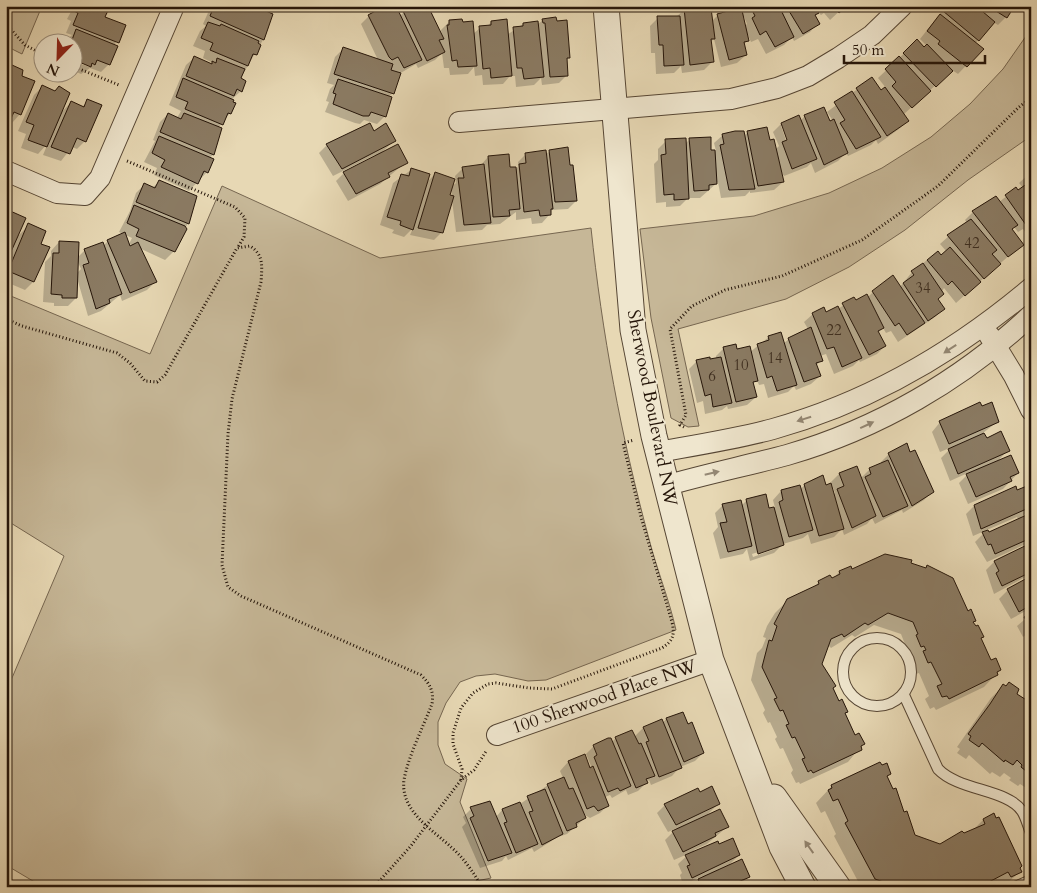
<svg xmlns="http://www.w3.org/2000/svg" width="1037" height="893" font-family="Cardo,serif">
<style>
.green{fill:#c6b797;stroke:#766650}
.shadow{fill:#0003;fill-rule:evenodd}
.building{fill:#8a7a62;stroke:#251509}
.lines{fill:none;stroke-linecap:round;stroke-linejoin:round}
.service-casing{stroke:#564634;stroke-width:12}
.minor-casing{stroke:#564634;stroke-width:22}
.tertiary-casing{stroke:#564634;stroke-width:27}
.path{stroke:#251509;stroke-width:3;stroke-dasharray:1 2.5;stroke-linecap:butt}
.service{stroke:#efe6ce;stroke-width:10}
.minor{stroke:#efe6ce;stroke-width:20}
.tertiary{stroke:#efe6ce;stroke-width:25}
.oneway{fill:#948875}
.labels{text-anchor:middle;dominant-baseline:central;stroke-width:4;stroke-linejoin:round;paint-order:stroke}
.number-label{font-size:15px;fill:#3e2e1f}
.street-label{font-size:18px;fill:#251509;stroke:#efe6ce}
</style>
<rect width="100%" height="100%" fill="#e7d8b4"/>
<filter id="stains"><feTurbulence type="fractalNoise" baseFrequency=".004" numOctaves="4"/><feColorMatrix values="0 0 0 0 .2 0 0 0 0 .09 0 0 0 0 .02 0 0 0 .5 -.17"/></filter>
<radialGradient id="worn" r=".72"><stop offset=".6" stop-color="#630" stop-opacity="0"/><stop offset="1" stop-color="#630" stop-opacity=".3"/></radialGradient>
<!-- green -->
<g class="green">
<path d="M6 6H42L22 54 6 46Z"/>
<path d="M1031 29V136L968 180 905 230 849 267 786 299 678 329 699 426 688 427 671 418 651 318 640 229 754 216 829 193 882 168 931 137 970 104 1003 69Z"/>
<path d="M222 186 380 258 591 228C602 333 621 436 649 539 657 570 669 599 676 630L546 680 528 681 495 674 476 676 460 682 446 703 438 722V745L445 764 467 779 460 802 491 878 448 887H43L6 865V692L64 556 6 520V294L150 354Z"/>
</g>
<!-- shadow -->
<g class="shadow">
<path d="M74 6H132L126 12 113 6 104 18 124 26 114 46 109 64 101 72 90 68 81 74 72 70V61L90 67 92 66 72 58V42H64L72 35 66 33 71 21 67 19Z"/>
<path d="M211 6H273L267 13V26L269 27 263 40 240 79 241 91 231 100 230 113 218 128 221 129 213 155 209 158 207 172 189 191 154 175 157 168 144 162 155 141 153 140 160 122 168 114 177 118 181 111 169 105 186 65 195 57 211 65 213 63 203 58 205 51 193 46 200 31 206 26 203 24Z"/>
<path d="M740 6H845L830 20 824 13 821 15 818 12 814 16 818 23 810 32 794 41 792 37 784 45 766 54 758 39 751 42 748 35V40L743 45 746 55 737 63 721 67 714 39 710 42 713 61 704 70 682 73 681 66 674 73 656 74 655 53H651L650 26 658 18 676 17 685 9 697 12 712 21 718 15ZM744 17 747 24 745 26 743 18Z"/>
<path d="M946 6H1011L1006 17 998 25 993 22 975 44 982 49 958 74 952 70 903 115 908 121 899 129 878 144 876 140 871 145 848 156 846 153 838 161 815 173 811 163 807 167 784 176 780 170 783 182 774 190 750 193V191L745 196 721 198 718 182 700 198H688L680 206 666 207V202L656 203 654 164 658 160V149L666 141 685 144 690 139 710 152 716 151 714 143 723 135 744 136 748 132 769 142 775 150 779 146 773 132 781 124 799 117 800 121 805 116 829 123 833 121 827 112 872 78 881 91 886 88 878 78 917 41 924 48 927 46 920 39ZM781 126H783L791 145 788 146Z"/>
<path d="M404 12 442 36 441 30 449 22 473 34 480 28 487 27 491 22 507 35 523 24 537 25 543 20 569 58 566 60 567 75 559 83 542 85 541 78 534 85 516 87 515 76H510L503 84 483 85 482 75 475 76 474 67 468 74 450 75 449 68H444L442 53 435 60 418 68 416 64 399 74 393 93 388 97 385 116 377 124 364 120 360 124 355 123 325 112 329 102 326 101 330 89 334 85 327 83 335 57 343 49 378 60 361 24 369 16H400Z"/>
<path d="M12 67 20 114 12 123 8 121 6 126V73Z"/>
<path d="M42 87 54 92 57 89 68 93 60 114 71 102 82 107 88 101 85 141 77 149 72 147 61 161 43 155 48 143 38 154 21 148 26 134 18 131 34 95Z"/>
<path d="M373 132 394 141 381 153 406 162 380 184 348 201 336 181 344 173 376 157 375 155 333 176 319 153 327 145Z"/>
<path d="M550 151 576 201 568 209 551 210 550 214 542 223 532 224 531 218 516 220V212L500 224 487 225 482 230 456 232 452 200 442 232 434 240 410 235 413 228 404 237 392 233 394 230 380 225 393 183 411 170 426 183 435 174 451 187 456 183 455 176 463 168 480 166 488 157 515 170 518 167V162L526 154 545 155ZM451 189 452 197 448 196Z"/>
<path d="M1031 172V240L1023 229 1018 232 1014 227 1011 230 1022 244 956 303 944 288 937 300 943 309 935 317 898 342 891 331 886 333 883 328 878 333 885 346 877 354 860 362 859 360 853 366 834 374 826 354 820 356 821 360 816 366 820 376 811 384 796 390 794 386 788 392 768 398 764 384 759 385 757 380 752 384 756 397 747 405 728 409 727 406 722 410 705 414 703 401 697 403 689 369 697 361 716 359V356L724 348 750 352 769 337 783 344 789 339 808 329 804 322 813 314 825 313 838 309 854 298 855 302 867 298 873 292 900 287 912 272 937 252 941 257 947 252 940 244 960 226 962 228 967 223 965 220 973 212 984 203 986 205 999 202 1016 189 1018 192 1023 188 1019 183Z"/>
<path d="M159 182 188 223 174 251 165 260 139 248 155 282 147 290 122 301 120 295 101 311 88 316 77 278 76 298 68 306H54V303L43 302 45 262 51 256V251L59 242 77 258 85 250 103 246 108 241 130 248 134 246 129 244 132 238 119 232 130 211 136 193 144 185 152 188ZM77 260 81 269 77 273Z"/>
<path d="M29 225 39 244 33 282 25 290 6 282V266L9 259 6 262 17 237Z"/>
<path d="M941 421 997 422 983 433 986 440 1008 450 996 463 1018 473 1003 489 968 504 959 483 970 472 950 481 941 458 952 447 940 452 932 432Z"/>
<path d="M889 454H909L932 492 924 500 903 513 902 510 875 524 872 518 867 524 844 535 842 529 834 537 811 544 808 534 803 538 783 544 774 553 750 561 747 549 743 554 720 559 713 533 718 527 715 513 723 505 741 506 747 500 768 509 775 508 773 500 781 491 799 486 800 489 813 479 822 477 825 486 833 495 835 493 831 482 839 474 856 468 861 478 869 470 881 464V462ZM775 547V549L753 557 752 554Z"/>
<path d="M1017 492 1031 501V507L1021 518 1031 513V539L1026 544 987 562 975 542 983 534 989 533 1018 519 1017 517 973 536 966 514 974 506Z"/>
<path d="M1030 545 1031 574 994 594 986 570 994 562Z"/>
<path d="M910 564 925 569 927 567 967 612 974 621 972 623 991 662 1000 670 984 687 936 710 934 707 930 709 925 699 929 696 919 673 916 674 911 665 914 662 911 657 908 658 904 649 906 647 901 634 874 625 855 637 852 635 831 648 829 646 827 647 821 664 855 737 863 744 848 762 800 784 799 782 796 783 791 773 793 770 783 748 780 749 775 739 777 737 770 722 768 723 763 713 765 710 751 680 757 653 762 648 766 638 763 637 767 626 775 613 788 600 812 589 819 582 833 579 839 572 850 568 851 570Z"/>
<path d="M1031 578V608L1011 619 999 599 1008 590Z"/>
<path d="M6 610 9 620 6 622Z"/>
<path d="M1031 614V639L1027 634 1023 637 1017 626Z"/>
<path d="M1003 686 1031 703V795L1029 794 1031 791 1020 784 1018 786 1009 780 1011 778 1004 773 1000 777 992 772 990 774 969 755 966 759 957 753 960 749 957 747 991 698Z"/>
<path d="M682 713 703 753 695 761 680 767 672 776 651 785 649 780 638 791 628 795 626 790 612 798 610 795 605 797 608 805 600 813 590 818 583 814 585 818 567 834 558 837 534 852 532 848 508 860 506 856 502 861 480 868 462 827 466 823 463 817 471 809 496 817 502 810 520 804 548 785 563 778 560 771 568 762 584 756 589 767 591 766 586 754 594 746 612 742 616 738 634 737 643 728 661 721 662 724 666 719Z"/>
<path d="M890 774 887 777 914 836 940 846 972 831 983 820 1020 872 1002 887H997L996 884 990 887H861L834 836 836 834 825 811 821 813 816 803 832 786Z"/>
<path d="M699 794 718 804 706 816 727 827 707 844 694 850 695 852 718 845 739 855 727 867 749 876 737 887H693L703 876 683 885 680 875 682 873 678 864 690 853 674 860 665 840 677 828 668 832 657 813 665 805Z"/>
<path d="M552 885 564 886 565 887H551Z"/>
</g>
<!-- building -->
<g class="building">
<path d="M76 6 109 8 105 17 126 25 119 43 73 25 78 13 74 11Z"/>
<path d="M214 6H254L273 14 264 40 210 16Z"/>
<path d="M385 6H396L422 60 404 68 398 57 392 60 389 57 368 15Z"/>
<path d="M413 6H428L444 39 439 40 445 52 427 61 403 11Z"/>
<path d="M698 6V10L711 8 715 39H711L714 62 690 65 684 8Z"/>
<path d="M741 6 749 41 744 42 747 55 729 60 717 14 728 11V8Z"/>
<path d="M750 6H779L794 37 775 47 766 31 760 35 752 18 755 16Z"/>
<path d="M786 6H815L819 13 815 15 820 24 803 34Z"/>
<path d="M833 6H847L839 13Z"/>
<path d="M946 6H976L995 22 979 41 943 11Z"/>
<path d="M988 6H1013L1014 7 1007 18Z"/>
<path d="M940 14 984 49 967 67 938 44 940 41 927 31Z"/>
<path d="M657 16H680L684 65 664 66 663 45H659Z"/>
<path d="M556 17 557 21 567 20 570 58H567L568 76 550 77 545 23H543L542 19Z"/>
<path d="M462 19 463 22 473 21 477 66 458 67 457 60 452 61 447 25H449V20Z"/>
<path d="M507 19 512 76 491 78 490 68 483 69 479 26 491 25V21Z"/>
<path d="M538 21 544 77 524 79 522 68H517L513 27 523 26V23Z"/>
<path d="M208 22 220 26 221 24 259 41 258 43 261 45 257 55 253 54 248 66 210 50 213 43 201 38Z"/>
<path d="M76 29 118 46 110 65 97 60 95 65 92 63 91 67 72 59V42H65L67 38 72 40Z"/>
<path d="M917 39 924 47 927 44 953 71 936 87 903 53Z"/>
<path d="M343 47 393 64 391 70 401 73 394 94 334 74Z"/>
<path d="M194 56 212 64V61L216 63 217 58 245 69 241 78 246 81 242 92 237 89 234 96 186 76Z"/>
<path d="M899 56 931 91 912 108 892 86 896 82 885 69Z"/>
<path d="M12 65 23 70 22 76 35 81 21 115 14 112 6 129V77Z"/>
<path d="M872 77 881 90 885 87 909 121 887 136 856 88Z"/>
<path d="M183 78 234 100 233 102 236 103 231 114 228 113 223 125 185 109 188 102 176 97Z"/>
<path d="M338 79 392 97 386 117 371 112 369 116H363L333 104 336 94 333 93Z"/>
<path d="M42 85 55 91 59 86 70 93 47 147 28 140 34 125 26 122Z"/>
<path d="M852 91 881 137 856 149 840 123 845 120 834 102Z"/>
<path d="M87 99 102 105 86 142 77 138 70 154 51 147 71 101 84 107Z"/>
<path d="M824 107 830 121 834 119 848 153 824 165 804 115Z"/>
<path d="M168 113 181 119 184 113 222 128 214 155 160 132Z"/>
<path d="M799 115 817 159 792 169 782 142 787 140 781 123Z"/>
<path d="M370 123 374 131 386 123 396 141 342 169 326 144Z"/>
<path d="M767 127 770 140 774 139 784 182 758 186 747 131Z"/>
<path d="M735 131H744L755 189 729 190 720 145 724 144 722 134Z"/>
<path d="M159 136 214 159 208 173 204 171 198 184 161 167 165 160 152 153Z"/>
<path d="M711 137V150H715L717 184 709 185V190L694 191 689 138Z"/>
<path d="M686 138 689 199 674 200V194L664 195 661 155 666 154 665 139Z"/>
<path d="M398 144 408 163 388 173 390 177 356 194 343 172Z"/>
<path d="M568 147 570 165H573L577 201 555 202 549 150Z"/>
<path d="M546 150 553 209H551V215L540 216 539 210 524 212 519 164 526 163 525 153Z"/>
<path d="M509 154 510 167H516L520 209 509 210 510 216 493 217 488 156Z"/>
<path d="M484 164 491 223 464 225 458 178H464L462 167Z"/>
<path d="M411 168 430 174 413 230 400 225 401 221 387 217 401 174 409 176Z"/>
<path d="M435 172 455 179 450 195 454 196 443 233 418 228Z"/>
<path d="M159 180 197 196 189 224 136 202 144 183 155 188Z"/>
<path d="M1028 183 1031 187V222L1026 225 1005 195 1016 187 1018 190Z"/>
<path d="M996 196 1018 225 1012 229 1024 245 1008 257 972 211Z"/>
<path d="M134 205 185 226 187 229 175 252 136 236 139 229 127 223Z"/>
<path d="M8 210 26 218 6 263V213Z"/>
<path d="M971 219 997 250 992 254 1001 264 984 279 947 235Z"/>
<path d="M28 223 46 231 41 244 50 247 34 282 8 271Z"/>
<path d="M125 232 130 246 138 242 157 282 130 293 107 240Z"/>
<path d="M59 241 79 242 77 298H62V295L51 294 53 253H59Z"/>
<path d="M103 242 122 294 109 299 110 303 96 309 83 265 89 263 84 249Z"/>
<path d="M950 247 981 282 965 296 952 281 948 285 927 260 938 251 941 255Z"/>
<path d="M923 263 944 294 938 299 945 309 928 321 903 283 914 275 911 271Z"/>
<path d="M893 275 925 323 907 335 899 323 895 326 872 291Z"/>
<path d="M867 294 884 328 878 331 886 346 869 355 842 303 854 297 856 300Z"/>
<path d="M838 306 862 358 842 367 834 347 827 349 812 313 824 307 826 312Z"/>
<path d="M811 327 823 361 816 363 821 376 804 382 788 338Z"/>
<path d="M781 332 797 385 777 391 772 376 767 378 757 344 769 340 768 336Z"/>
<path d="M736 344 737 349 750 346 758 381 753 382 757 397 736 402 723 347Z"/>
<path d="M710 357V359L721 357 732 403 713 407 711 394 705 396 696 360Z"/>
<path d="M980 402 982 406 992 402 999 422 949 444 939 421Z"/>
<path d="M1001 431 1010 451 958 474 948 449 984 433 987 438Z"/>
<path d="M907 443 910 452 915 450 934 492 912 506 888 453Z"/>
<path d="M1011 455 1019 473 1010 477 1012 481 976 497 966 474Z"/>
<path d="M888 460 908 506 883 517 865 477 871 474 869 468Z"/>
<path d="M857 466 876 516 852 528 837 489 844 486 839 473Z"/>
<path d="M823 475 826 485 831 483 844 529 819 536 804 484Z"/>
<path d="M800 485 813 530 789 537 779 502 783 500 781 490Z"/>
<path d="M1016 486 1017 490 1027 486 1031 494V507L981 529 974 505Z"/>
<path d="M766 494 769 508 774 507 784 545 758 554 746 499Z"/>
<path d="M741 500 752 546 728 552 720 523 727 522 722 504Z"/>
<path d="M1031 513V538L995 554 991 544 988 545 982 532 988 530 989 532Z"/>
<path d="M1031 543V572L1002 586 996 573 999 571 994 561Z"/>
<path d="M885 554 912 560 911 563 926 568 927 565 953 578 968 611 971 609 976 621 973 622 976 626 978 625 984 637 981 638 991 660 996 658 1001 670 997 672 998 675 949 699 947 696 942 697 937 686 942 684 931 662 928 663 923 651 926 650 924 646 921 647 916 635 918 634 913 622 888 613 868 625 865 623 844 637 842 634 831 639 822 664 836 686 833 688 839 701 842 699 848 712 845 713 855 735 859 733 865 744 861 746 862 750 813 773 811 770 808 772 802 759 805 758 795 737 792 738 786 725 789 724 783 710 780 711 774 699 777 698 762 667 769 640 772 641 777 626 774 624 787 599 819 584 818 581 830 575 832 578 840 574 839 571 851 566 852 569Z"/>
<path d="M1031 576V605L1019 612 1007 589Z"/>
<path d="M1031 613V628L1024 617Z"/>
<path d="M1009 682 1019 689 1017 694 1028 701 1031 700V775L1021 767 1022 765 1017 760 1013 765 1005 760 1004 762 982 743 979 747 969 740 971 736 968 734 990 704 1003 684 1006 686Z"/>
<path d="M683 712 688 724 692 722 704 753 684 762 666 718Z"/>
<path d="M662 719 682 768 659 777 646 742 649 741 643 727Z"/>
<path d="M632 730 639 744 641 743 655 776 646 779 648 783 636 788 615 737Z"/>
<path d="M608 738H611L631 786 620 791 618 788 608 792 594 757 597 755 593 745Z"/>
<path d="M585 754 590 768 593 766 609 806 598 811 594 806 587 809 568 761Z"/>
<path d="M880 762 882 765 887 763 891 774 887 776 893 789 896 788 904 812 907 811 915 835 940 844 962 831 964 833 985 824 983 819 994 813 996 818 999 817 1022 866 1020 868 1022 872 1011 877 1008 872 987 883 988 885 985 887H888L889 884 875 879 845 823 848 821 838 799 833 801 828 790 832 788 831 785Z"/>
<path d="M564 777 569 789 573 788 586 818 576 823 577 827 567 831 547 784Z"/>
<path d="M712 786 720 804 676 825 664 804 698 788 700 792Z"/>
<path d="M545 789 563 834 542 845 529 812 533 811 527 796Z"/>
<path d="M490 801 512 853 488 861 470 818 474 816 470 807Z"/>
<path d="M520 802 538 844 516 853 504 823 507 822 502 809Z"/>
<path d="M720 809 729 827 715 833 716 836 683 852 672 831Z"/>
<path d="M733 838 740 855 692 878 687 866 690 865 685 855 718 841 719 844Z"/>
<path d="M742 859 750 877 738 882 740 886 701 887 698 879Z"/>
</g>
<g class="lines">
<defs>
<g id="service">
<circle cx="877" cy="672" r="34"/>
<path d="M904 695 938 769C959 791 1007 789 1022 811 1026 817 1028 826 1031 833"/>
<path d="M1015 887 1031 880"/>
</g>
<g id="minor">
<path d="M459 122 731 99 777 88 808 76 838 58 872 35 902 6"/>
<path d="M6 171 57 193 85 195 100 178 174 6"/>
<path d="M989 335 1014 376 1031 410"/>
<path d="M658 452C697 445 736 439 773 429 870 402 955 352 1031 288"/>
<path d="M665 486C706 474 746 466 787 455 877 429 962 380 1031 315"/>
<path d="M497 735 711 660"/>
</g>
<g id="tertiary">
<path d="M606 6 633 330 654 436 711 660 782 847 803 887"/>
<path d="M774 797 838 887"/>
</g>
</defs>
<!-- service casing -->
<use href="#service" class="service-casing"/>
<!-- minor casing -->
<use href="#minor" class="minor-casing"/>
<!-- tertiary casing -->
<use href="#tertiary" class="tertiary-casing"/>
<!-- path -->
<g class="path">
<path d="M6 24 25 45 42 54"/>
<path d="M72 66 119 85"/>
<path d="M127 161 235 207 245 218 244 237 238 247"/>
<path d="M6 319 22 326 117 353 130 363 145 381 157 382 165 375 237 248 250 246C264 255 262 266 261 282L232 399 228 434 222 565 228 587 241 596 421 675C430 684 434 691 432 704 423 727 408 757 404 780 400 811 433 830 451 847 464 858 473 872 482 887"/>
<path d="M684 427 680 425 686 415 670 329 692 306 725 290 782 276 862 240 938 186 1019 107 1031 98"/>
<path d="M461 780 462 769 453 744V733L461 708 473 693 488 684 496 683 529 688 552 689 662 648C673 641 675 635 672 622L641 517 623 443 634 440"/>
<path d="M374 887 410 847 461 780 474 770 487 750"/>
</g>
<!-- service -->
<use href="#service" class="service"/>
<!-- minor -->
<use href="#minor" class="minor"/>
<!-- tertiary -->
<use href="#tertiary" class="tertiary"/>
</g>
<!-- one-way arrows -->
<defs><path id="oneway-solid" d="M-6-.8H1V-3.2L6.5 0L1 3.2V.8H-6Z" transform="scale(1.25)"/></defs>
<g class="oneway">
<use href="#oneway-solid" transform="translate(950 349) rotate(147)"/>
<use href="#oneway-solid" transform="translate(804 419) rotate(162)"/>
<use href="#oneway-solid" transform="translate(867 425) rotate(-25)"/>
<use href="#oneway-solid" transform="translate(712 473) rotate(-13)"/>
<use href="#oneway-solid" transform="translate(809 847) rotate(-125)"/>
</g>
<g class="labels">
<!-- number labels -->
<g class="number-label">
<text x="972" y="243">42</text>
<text x="923" y="288">34</text>
<text x="834" y="330">22</text>
<text x="775" y="358">14</text>
<text x="741" y="365">10</text>
<text x="712" y="376">6</text>
</g>
<!-- street labels -->
<g class="street-label">
<text transform="translate(652 408) rotate(79)">Sherwood Boulevard NW</text>
<text transform="translate(604 697) rotate(-19)">100 Sherwood Place NW</text>
</g>
</g>
<!-- margin -->
<rect width="1037" height="893" fill="none" stroke="#e7d8b4" stroke-width="25"/>
<rect x="8" y="8" width="1022" height="878" fill="none" stroke="#251509" stroke-width="2.5"/>
<rect x="12" y="12" width="1012" height="868" fill="none" stroke="#251509"/>
<!-- north arrow -->
<g transform="translate(58 58) rotate(203)"><circle r="24" fill="#efe6ce" stroke="#9e927f"/>
<path d="M0-4L9 19L0 12L-9 19Z" fill="#8f2418"/>
<text y="-8" font-size="14" font-weight="bold" text-anchor="middle" fill="#251509">N</text>
</g>
<!-- scale -->
<path d="M844 55v8h141v-8" fill="none" stroke="#251509" stroke-width="2.5"/>
<text x="852" y="55" font-size="15" fill="#251509" stroke="#efe6ce" stroke-width="4" paint-order="stroke">50 m</text>
<rect width="100%" height="100%" filter="url(#stains)"/>
<rect width="100%" height="100%" fill="url(#worn)"/>
</svg>
